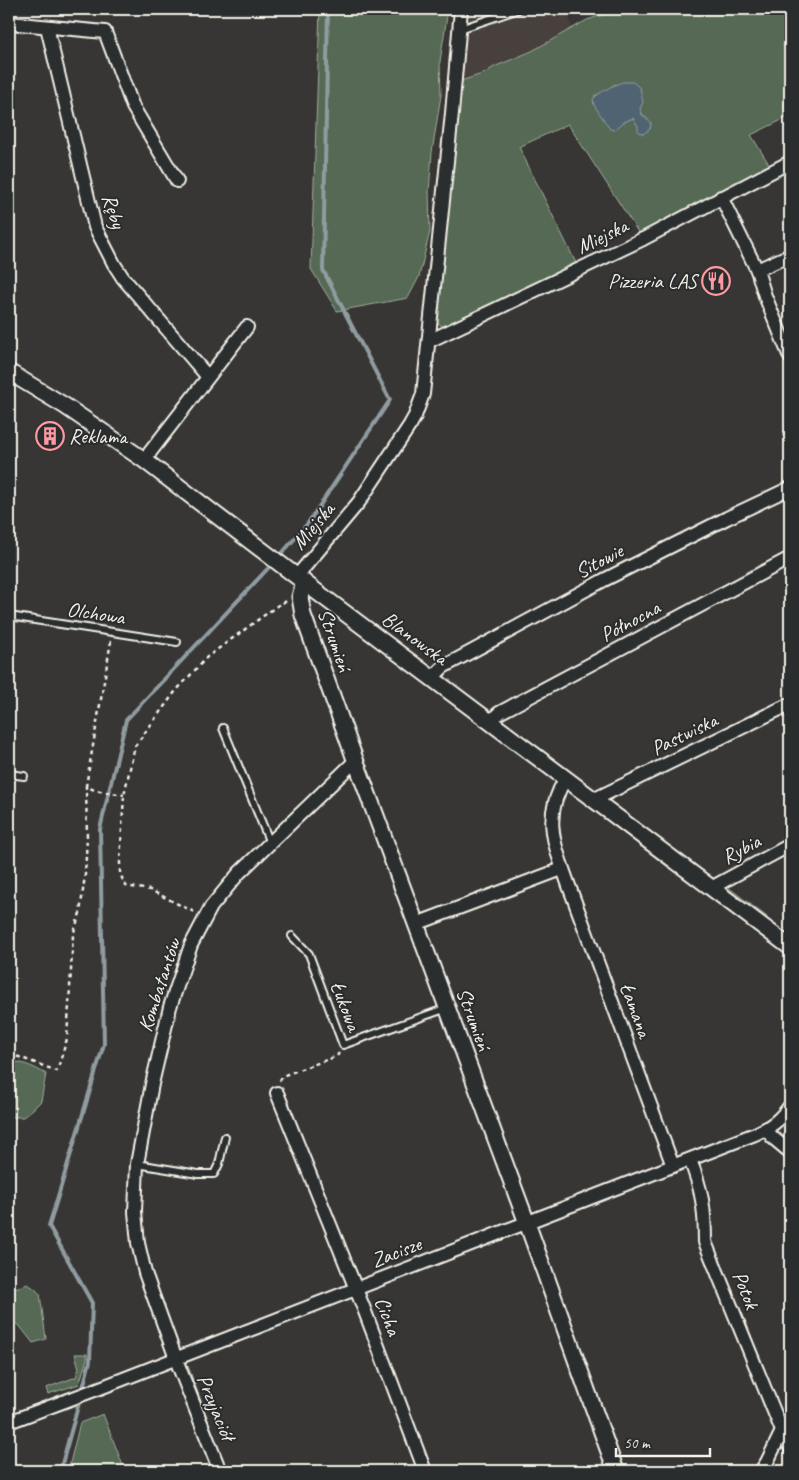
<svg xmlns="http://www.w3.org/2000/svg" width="799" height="1480" font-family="Caveat,sans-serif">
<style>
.built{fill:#46403d}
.green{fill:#546954;stroke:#a4ad9e;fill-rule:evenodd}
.water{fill:#4f6372;stroke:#919ca1}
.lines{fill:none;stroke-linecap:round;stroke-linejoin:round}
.stream{stroke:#919ca1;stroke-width:4}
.service-casing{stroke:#f4f1e8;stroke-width:10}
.minor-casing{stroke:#f4f1e8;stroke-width:16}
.tertiary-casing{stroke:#f4f1e8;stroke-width:19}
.path{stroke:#f4f1e8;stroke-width:2.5;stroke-dasharray:4 4;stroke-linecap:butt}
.service{stroke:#2a2d2e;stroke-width:6}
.minor{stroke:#2a2d2e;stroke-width:12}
.tertiary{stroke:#2a2d2e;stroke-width:15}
.labels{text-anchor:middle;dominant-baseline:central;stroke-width:4;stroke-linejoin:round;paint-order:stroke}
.street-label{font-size:21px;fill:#f4f1e8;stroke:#2a2d2e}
.poi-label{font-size:21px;fill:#f4f1e8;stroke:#2a2d2e;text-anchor:end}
</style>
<rect width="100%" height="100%" fill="#373635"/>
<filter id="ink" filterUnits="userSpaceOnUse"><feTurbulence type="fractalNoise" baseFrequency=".02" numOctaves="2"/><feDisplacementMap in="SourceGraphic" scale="10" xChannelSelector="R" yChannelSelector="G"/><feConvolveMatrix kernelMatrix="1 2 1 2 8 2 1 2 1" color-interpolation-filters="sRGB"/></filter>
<g filter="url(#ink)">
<!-- built -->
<path class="built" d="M468 9H567L572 28 532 51 494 67 485 73 461 81Z"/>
<!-- green -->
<g class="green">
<path d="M320 9H446L447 16 440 61 441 95 432 152 429 192 430 231 419 277 408 298 337 311 311 269Z"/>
<path d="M620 9H790V116L751 135 770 166 640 235 568 124 519 147 576 263 481 311 443 327 437 322 438 300 461 81 485 73 494 67 532 51 587 20ZM615 84 651 123 650 129 638 126 633 118 624 122 594 96 605 91Z"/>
<path d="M591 804 670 864 668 867 589 807Z"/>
<path d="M728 887 767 917 766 919 730 893 728 890Z"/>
<path d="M9 1061C23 1062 34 1067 46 1074L41 1101 32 1110 23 1117H9Z"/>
<path d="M28 1284 35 1289 40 1294 46 1339 33 1343 19 1325 9 1321V1317L15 1314 9 1296V1290Z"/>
<path d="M75 1354H87V1359L79 1384 48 1394 46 1388 76 1377 79 1368Z"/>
<path d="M188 1366 227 1471 186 1367Z"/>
<path d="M103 1414 125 1471H68L80 1423Z"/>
</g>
<!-- water -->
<path class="water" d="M623 82H633L640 88 643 102 640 109 642 115 651 123 650 129 643 134 638 131V126L633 118 624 122 614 130 610 129 594 105 593 99C598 93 615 84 623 82Z"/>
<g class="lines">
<!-- stream -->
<g class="stream">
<path d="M278 558 308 523 390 400 323 270 328 9"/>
<path d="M82 1392 90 1361 92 1303 49 1226 104 1044 100 829 126 720 273 563"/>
<path d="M60 1471 80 1399"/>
</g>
<defs>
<g id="service">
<path d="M460 29 519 9"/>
<path d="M9 616 177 642"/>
<path d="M223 728 270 843"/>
<path d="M9 774 24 776"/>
<path d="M292 936 309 954 343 1045 447 1008"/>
<path d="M137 1164 198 1174H214L219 1164 225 1137"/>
</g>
<g id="minor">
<path d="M9 23 105 32 133 107 177 181"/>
<path d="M47 27 95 227 114 264 123 278 208 377"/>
<path d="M721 197 757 270 765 296 790 357"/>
<path d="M757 270 790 255"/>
<path d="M429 341 643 239 790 162"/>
<path d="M144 460 247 327"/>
<path d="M297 576 359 502 410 425 415 416 423 394 452 113 461 9"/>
<path d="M432 678 443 667 604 580 727 518 790 488"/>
<path d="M491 721 499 713 790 558"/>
<path d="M566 778C541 817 555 846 569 886L673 1166"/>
<path d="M595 799 790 704"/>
<path d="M711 888 790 845"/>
<path d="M416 924 562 869"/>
<path d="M277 1093 364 1309 425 1471"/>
<path d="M766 1129 772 1137 790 1152"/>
<path d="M690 1160C702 1189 705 1210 705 1242L782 1431 767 1462 761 1471"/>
<path d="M9 1422 100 1388 755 1134C771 1127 780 1120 790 1106"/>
<path d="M782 1431 790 1447"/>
<path d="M220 1471 179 1367 145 1273 138 1243 135 1212 137 1164 152 1084 170 1007 191 945 211 907 239 873 351 765 356 762"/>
</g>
<g id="tertiary">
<path d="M9 372 65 406 144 460 313 589 790 947"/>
<path d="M304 582 300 597 303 615 356 762 527 1223 616 1471"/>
</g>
</defs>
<!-- service casing -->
<use href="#service" class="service-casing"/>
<!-- minor casing -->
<use href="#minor" class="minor-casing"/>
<!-- tertiary casing -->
<use href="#tertiary" class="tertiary-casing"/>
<!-- path -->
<g class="path">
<path d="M111 641 86 786 94 790 124 795"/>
<path d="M194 912 150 890 126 886 120 874V862L124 795 135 746 175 692 207 657 281 603 288 601"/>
<path d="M9 1055 19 1057 57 1071 67 1039 73 935 80 913 85 875 87 837 86 786"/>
<path d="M280 1081 282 1076 337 1056 339 1053"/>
</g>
<!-- service -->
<use href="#service" class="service"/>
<!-- minor -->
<use href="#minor" class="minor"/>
<!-- tertiary -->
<use href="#tertiary" class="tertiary"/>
</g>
</g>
<!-- icons -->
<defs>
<symbol id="restaurant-ring" viewBox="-11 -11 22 22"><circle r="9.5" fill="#2a2d2e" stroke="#ff9aa2" stroke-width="1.5"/><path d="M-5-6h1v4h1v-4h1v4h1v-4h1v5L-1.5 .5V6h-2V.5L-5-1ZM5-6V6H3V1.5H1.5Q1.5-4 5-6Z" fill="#ff9aa2"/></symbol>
<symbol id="building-ring" viewBox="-11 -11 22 22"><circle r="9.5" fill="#2a2d2e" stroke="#ff9aa2" stroke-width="1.5"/><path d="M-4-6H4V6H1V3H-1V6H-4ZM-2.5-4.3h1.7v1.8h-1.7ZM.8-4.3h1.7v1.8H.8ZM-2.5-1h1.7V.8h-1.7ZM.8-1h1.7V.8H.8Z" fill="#ff9aa2"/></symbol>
</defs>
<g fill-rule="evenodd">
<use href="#restaurant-ring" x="700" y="265" width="32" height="32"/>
<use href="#building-ring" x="34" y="420" width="32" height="32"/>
</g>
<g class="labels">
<!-- street labels -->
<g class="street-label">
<text transform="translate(114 211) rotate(72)">Ręby</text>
<text transform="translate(602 236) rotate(-26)">Miejska</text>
<text transform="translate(313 526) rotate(-50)">Miejska</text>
<text transform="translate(599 561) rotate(-28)">Sitowie</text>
<text transform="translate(96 613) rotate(9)">Olchowa</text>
<text transform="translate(630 621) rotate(-28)">Północna</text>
<text transform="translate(415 638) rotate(36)">Blanowska</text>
<text transform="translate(335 640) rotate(71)">Strumień</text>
<text transform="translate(684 734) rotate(-26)">Pastwiska</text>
<text transform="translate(741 849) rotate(-28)">Rybia</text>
<text transform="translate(159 985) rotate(-72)">Kombatantów</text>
<text transform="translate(346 1006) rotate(69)">Łukowa</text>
<text transform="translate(636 1010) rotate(70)">Łamana</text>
<text transform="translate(474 1019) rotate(70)">Strumień</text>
<text transform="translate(396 1252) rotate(-21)">Zacisze</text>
<text transform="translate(746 1290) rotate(68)">Potok</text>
<text transform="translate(388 1316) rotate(69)">Cicha</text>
<text transform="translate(216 1407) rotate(68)">Przyjaciół</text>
</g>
<!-- poi labels -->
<g class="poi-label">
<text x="697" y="281">Pizzeria LAS</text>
<text x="69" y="436" text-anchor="start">Reklama</text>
</g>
</g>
<!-- margin -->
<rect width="799" height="1480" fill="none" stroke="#2a2d2e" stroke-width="30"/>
<rect x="15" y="15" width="769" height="1450" fill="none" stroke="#f4f1e8" stroke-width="2" filter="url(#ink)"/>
<!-- scale -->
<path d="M616 1448v8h94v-8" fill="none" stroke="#f4f1e8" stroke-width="2.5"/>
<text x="624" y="1448" font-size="15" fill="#f4f1e8" stroke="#2a2d2e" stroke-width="4" paint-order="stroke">50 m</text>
</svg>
